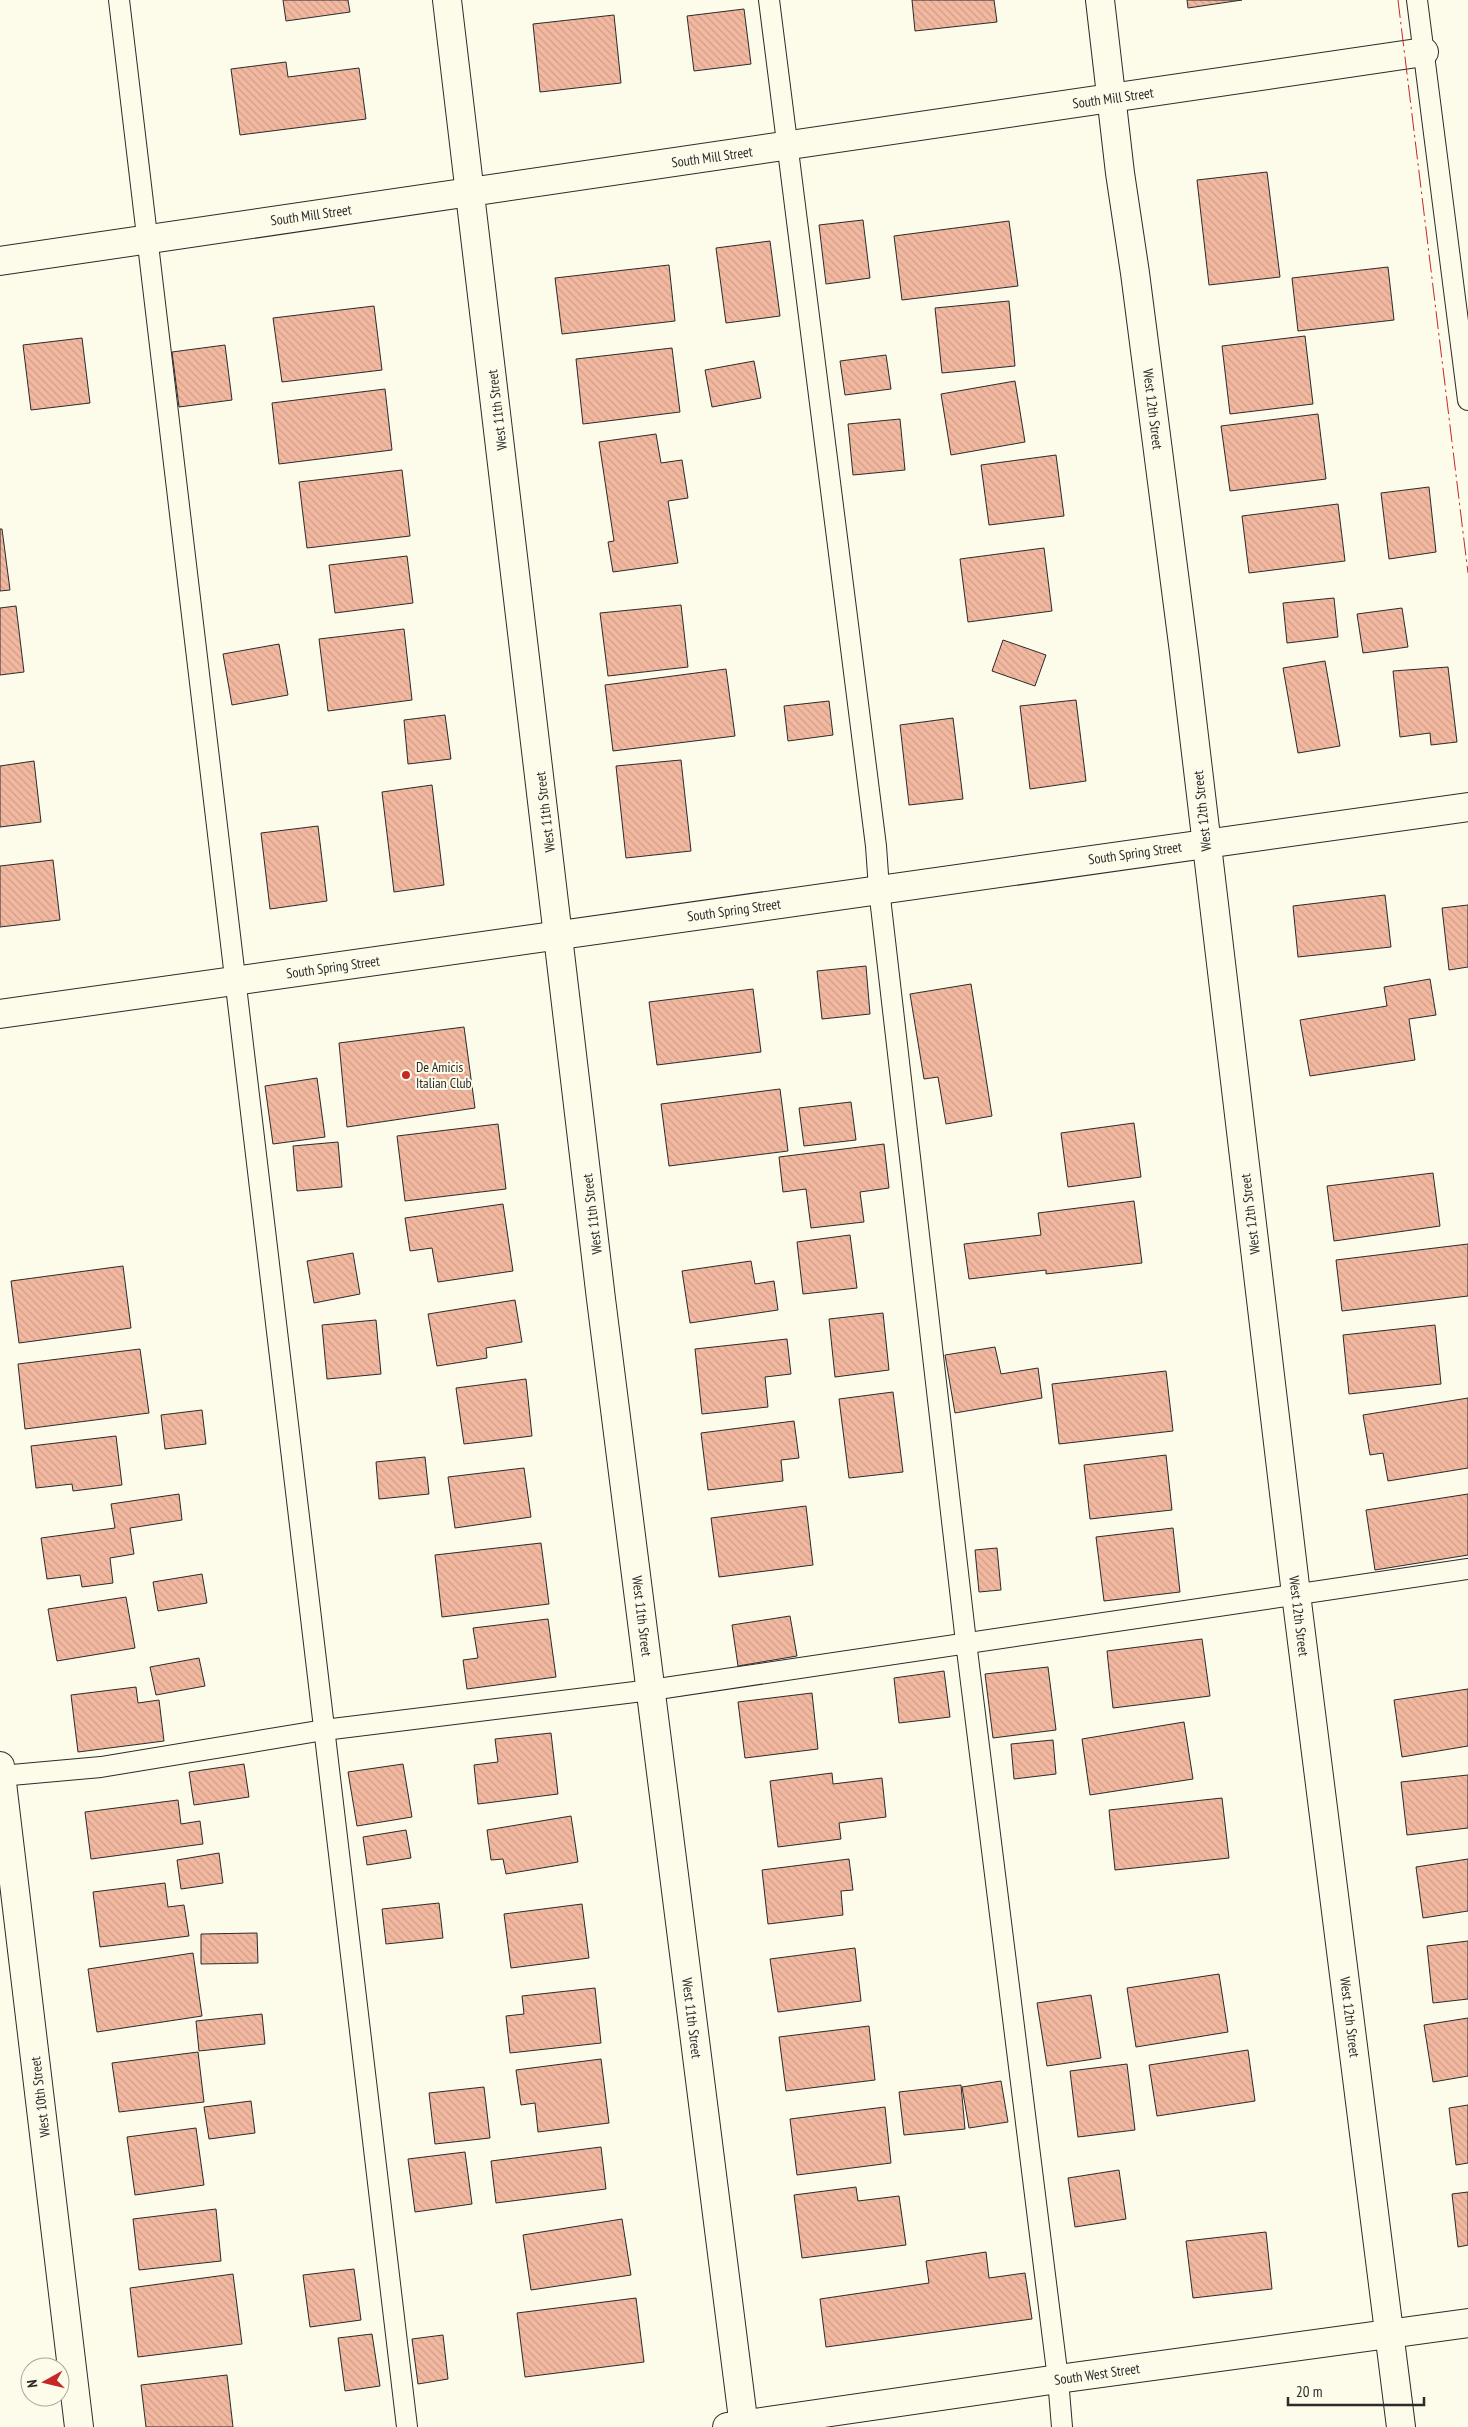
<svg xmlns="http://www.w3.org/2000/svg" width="1468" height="2427" font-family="'PT Sans Narrow',sans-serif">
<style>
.building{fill:url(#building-back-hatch);stroke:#2b2b2b}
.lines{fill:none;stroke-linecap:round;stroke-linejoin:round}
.service-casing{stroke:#2b2b2b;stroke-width:22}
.minor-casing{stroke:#2b2b2b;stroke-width:30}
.tertiary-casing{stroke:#2b2b2b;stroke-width:30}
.service{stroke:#fdfbea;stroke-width:20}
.minor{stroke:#fdfbea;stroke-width:28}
.tertiary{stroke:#fdfbea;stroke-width:28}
.power{stroke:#c62828;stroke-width:1;stroke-dasharray:18 4 2.5 4;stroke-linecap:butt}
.poi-dot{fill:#c62828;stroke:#fdfbea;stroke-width:2}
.labels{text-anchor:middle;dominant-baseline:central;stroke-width:4;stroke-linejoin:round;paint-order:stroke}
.street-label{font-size:14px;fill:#2b2b2b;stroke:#fdfbea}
.poi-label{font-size:14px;fill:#2b2b2b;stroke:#fdfbea;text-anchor:start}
</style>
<defs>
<pattern id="building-back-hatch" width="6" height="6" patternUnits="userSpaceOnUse" patternTransform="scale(1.25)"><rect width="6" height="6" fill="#f2b8a0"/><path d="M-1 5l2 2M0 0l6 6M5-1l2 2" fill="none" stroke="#d09e8a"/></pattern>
</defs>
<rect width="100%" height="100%" fill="#fdfbea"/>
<!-- building -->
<g class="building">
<path d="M283 0H348L350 12 286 21Z"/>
<path d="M912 0H994L997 22 915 31Z"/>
<path d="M1187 0H1242L1188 8Z"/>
<path d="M744 9 751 64 694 71 687 16Z"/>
<path d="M614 15 621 83 540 92 533 24Z"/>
<path d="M286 62 288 77 359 68 366 119 240 135 231 69Z"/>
<path d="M1267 172 1280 277 1209 285 1197 180Z"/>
<path d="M863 220 870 278 826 284 819 225Z"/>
<path d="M1009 221 1018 286 902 300 894 236Z"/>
<path d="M770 241 780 316 726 323 716 248Z"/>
<path d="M669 265 675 321 562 334 555 278Z"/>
<path d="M1388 267 1394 320 1298 331 1292 278Z"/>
<path d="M1009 301 1015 366 942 373 935 308Z"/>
<path d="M374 306 382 370 282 382 273 318Z"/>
<path d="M1305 336 1313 404 1230 414 1222 346Z"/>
<path d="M82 338 90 403 31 410 23 345Z"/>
<path d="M225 345 232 400 179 407 172 352Z"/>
<path d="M672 348 680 412 583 424 576 359Z"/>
<path d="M886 355 891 389 845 395 840 361Z"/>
<path d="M754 361 761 398 712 407 705 370Z"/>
<path d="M1015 381 1025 442 951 455 941 394Z"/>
<path d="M385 389 392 450 279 464 272 403Z"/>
<path d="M1318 414 1326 479 1230 491 1221 426Z"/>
<path d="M900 419 905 470 853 475 848 424Z"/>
<path d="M656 434 661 463 682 460 688 498 668 501 678 563 613 572 608 542 614 541 599 442Z"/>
<path d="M1056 455 1064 516 989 525 981 465Z"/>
<path d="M402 470 410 536 307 548 299 482Z"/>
<path d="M1429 487 1436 552 1389 559 1381 493Z"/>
<path d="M1338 504 1345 561 1249 573 1242 516Z"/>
<path d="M0 529H2L10 590 0 591Z"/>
<path d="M1044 548 1052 611 968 622 960 559Z"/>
<path d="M407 556 413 603 335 613 329 565Z"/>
<path d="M1334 598 1338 637 1287 643 1283 603Z"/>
<path d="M681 605 688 667 608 676 600 613Z"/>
<path d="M16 606 24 672 0 675V608Z"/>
<path d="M1402 608 1408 647 1363 653 1357 614Z"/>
<path d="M404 629 412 700 328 711 319 639Z"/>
<path d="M1003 640 1046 655 1035 686 992 671Z"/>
<path d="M279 644 288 695 232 705 223 654Z"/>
<path d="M1325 661 1340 746 1298 753 1283 668Z"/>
<path d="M1448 667 1457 742 1431 745 1430 733 1400 737 1393 671Z"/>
<path d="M726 669 735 736 613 751 605 685Z"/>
<path d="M1076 700 1086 781 1030 789 1020 706Z"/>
<path d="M829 701 833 735 788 741 784 706Z"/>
<path d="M445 715 451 759 408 764 404 720Z"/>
<path d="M953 718 963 799 909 805 900 725Z"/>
<path d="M681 760 691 851 626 858 616 766Z"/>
<path d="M34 761 41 822 0 827V766Z"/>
<path d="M432 785 444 885 394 892 382 792Z"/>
<path d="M318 826 327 901 270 909 261 833Z"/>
<path d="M53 860 60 920 0 927V866Z"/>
<path d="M1385 895 1391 947 1298 957 1293 906Z"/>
<path d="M1468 905V967L1449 970 1442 908Z"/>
<path d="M866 966 870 1014 822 1019 817 971Z"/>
<path d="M1430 979 1436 1015 1409 1019 1415 1060 1310 1076 1300 1020 1387 1006 1384 987Z"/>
<path d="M971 984 992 1116 946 1124 938 1077 924 1079 910 994Z"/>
<path d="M753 989 761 1052 657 1065 649 1002Z"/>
<path d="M464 1027 475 1108 347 1127 339 1043Z"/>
<path d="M317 1078 325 1137 273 1144 265 1086Z"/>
<path d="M780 1089 788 1151 669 1166 661 1104Z"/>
<path d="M851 1102 856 1140 804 1146 799 1108Z"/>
<path d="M1134 1123 1141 1177 1068 1187 1061 1133Z"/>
<path d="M498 1124 506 1189 405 1201 397 1136Z"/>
<path d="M338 1142 342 1187 297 1191 293 1146Z"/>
<path d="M884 1144 889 1188 860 1192 864 1222 811 1228 806 1189 783 1192 779 1157Z"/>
<path d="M1433 1173 1440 1226 1334 1241 1327 1186Z"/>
<path d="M1134 1201 1142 1263 1046 1274V1270L969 1279 964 1244 1041 1235 1038 1213Z"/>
<path d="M503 1204 513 1271 438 1282 432 1248 410 1251 405 1218Z"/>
<path d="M850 1235 857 1288 803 1294 797 1242Z"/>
<path d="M1468 1244V1296L1342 1311 1336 1260Z"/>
<path d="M353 1253 360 1294 314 1303 307 1261Z"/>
<path d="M751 1261 755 1284 774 1281 778 1310 690 1323 682 1271Z"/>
<path d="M123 1266 131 1328 19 1343 11 1281Z"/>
<path d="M515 1300 522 1342 486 1348 487 1358 437 1366 428 1314Z"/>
<path d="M883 1313 889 1370 835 1377 829 1319Z"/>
<path d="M376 1320 381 1374 327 1379 322 1325Z"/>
<path d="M1435 1325 1441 1384 1349 1394 1343 1335Z"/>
<path d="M787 1339 791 1374 765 1377 768 1407 702 1414 695 1349Z"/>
<path d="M995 1347 1001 1374 1038 1368 1042 1398 955 1413 945 1355Z"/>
<path d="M140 1349 149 1413 25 1429 18 1364Z"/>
<path d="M1166 1371 1173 1431 1059 1444 1052 1384Z"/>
<path d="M526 1379 532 1436 464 1444 456 1388Z"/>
<path d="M893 1392 903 1472 849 1478 839 1399Z"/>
<path d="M1468 1398V1468L1388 1481 1383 1453 1370 1455 1363 1415Z"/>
<path d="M202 1410 206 1444 165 1449 161 1415Z"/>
<path d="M794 1421 799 1458 781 1460 783 1481 708 1490 701 1433Z"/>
<path d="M116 1436 122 1485 73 1491 72 1484 36 1488 31 1446Z"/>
<path d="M1166 1455 1172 1510 1090 1519 1084 1465Z"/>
<path d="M425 1457 429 1494 379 1499 376 1462Z"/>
<path d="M524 1468 531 1517 455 1528 448 1477Z"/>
<path d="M179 1494 182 1520 130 1528 134 1554 110 1558 113 1583 82 1587 80 1575 47 1579 41 1538 115 1528 111 1504Z"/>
<path d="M1468 1494V1555L1375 1570 1366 1510Z"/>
<path d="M806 1506 813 1565 719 1577 711 1518Z"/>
<path d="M1173 1528 1180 1592 1104 1601 1096 1537Z"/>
<path d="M541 1543 549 1604 442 1617 435 1555Z"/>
<path d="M997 1548 1001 1590 979 1592 975 1550Z"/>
<path d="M202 1574 207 1603 158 1611 153 1582Z"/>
<path d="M126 1597 135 1648 57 1661 48 1609Z"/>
<path d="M790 1616 797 1656 738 1666 732 1625Z"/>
<path d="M548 1619 556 1677 467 1689 463 1660 478 1658 473 1628Z"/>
<path d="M1202 1639 1210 1696 1113 1708 1107 1651Z"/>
<path d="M199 1658 205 1686 156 1695 150 1667Z"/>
<path d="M1048 1667 1056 1730 993 1738 985 1674Z"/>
<path d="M944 1671 950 1717 899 1723 894 1678Z"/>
<path d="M136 1687 138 1703 159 1700 164 1741 78 1752 71 1695Z"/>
<path d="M1468 1689V1746L1402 1757 1394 1700Z"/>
<path d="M812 1693 818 1749 745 1758 738 1702Z"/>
<path d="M1184 1722 1193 1779 1090 1795 1082 1739Z"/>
<path d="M551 1733 558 1794 478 1804 474 1765 498 1762 495 1739Z"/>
<path d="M1053 1740 1056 1774 1014 1779 1011 1744Z"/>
<path d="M244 1764 249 1797 194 1805 189 1772Z"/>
<path d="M403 1764 412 1817 357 1826 348 1772Z"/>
<path d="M832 1773 833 1784 882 1778 886 1817 839 1823 841 1839 778 1847 770 1781Z"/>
<path d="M1468 1775V1828L1407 1835 1401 1782Z"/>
<path d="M1222 1798 1229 1858 1115 1870 1109 1810Z"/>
<path d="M178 1800 181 1824 200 1821 203 1844 91 1859 85 1812Z"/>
<path d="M571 1816 578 1862 506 1874 503 1859 491 1860 487 1830Z"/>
<path d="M406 1830 411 1858 367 1865 363 1837Z"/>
<path d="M219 1853 223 1883 181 1889 177 1860Z"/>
<path d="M849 1859 853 1890 841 1891 843 1915 768 1924 762 1870Z"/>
<path d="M1468 1859V1911L1423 1918 1416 1867Z"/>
<path d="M165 1883 168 1907 184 1905 189 1936 100 1947 93 1892Z"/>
<path d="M439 1903 443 1938 386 1944 382 1909Z"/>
<path d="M582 1904 589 1958 511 1968 504 1914Z"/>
<path d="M257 1933 258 1963 201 1964V1934Z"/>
<path d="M1468 1941V1999L1433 2003 1427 1946Z"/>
<path d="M855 1948 861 2001 778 2012 770 1959Z"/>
<path d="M193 1953 202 2016 97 2032 88 1969Z"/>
<path d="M1219 1974 1228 2032 1136 2047 1127 1988Z"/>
<path d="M595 1988 601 2043 510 2053 506 2016 524 2014 522 1996Z"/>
<path d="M1091 1995 1101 2058 1047 2066 1037 2003Z"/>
<path d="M262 2014 265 2044 199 2051 196 2021Z"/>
<path d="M1468 2018V2076L1433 2082 1424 2025Z"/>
<path d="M869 2026 875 2080 786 2091 779 2037Z"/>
<path d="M1248 2050 1255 2101 1157 2116 1149 2065Z"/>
<path d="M198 2052 204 2102 119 2112 112 2063Z"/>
<path d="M601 2059 609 2123 538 2132 535 2103 521 2105 516 2070Z"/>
<path d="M1127 2064 1135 2130 1078 2137 1070 2071Z"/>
<path d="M1001 2081 1008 2122 969 2128 962 2087Z"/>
<path d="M961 2085 965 2129 904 2135 899 2092Z"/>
<path d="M484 2087 490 2138 435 2144 429 2093Z"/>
<path d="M251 2101 255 2133 209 2139 204 2107Z"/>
<path d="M1468 2105V2163L1456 2165 1449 2108Z"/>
<path d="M885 2107 891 2163 797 2175 790 2119Z"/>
<path d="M196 2128 204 2185 135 2195 127 2137Z"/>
<path d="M601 2147 606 2189 496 2203 491 2161Z"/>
<path d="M465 2152 472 2204 415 2212 408 2159Z"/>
<path d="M1119 2170 1126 2219 1075 2227 1068 2178Z"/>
<path d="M856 2187 858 2201 899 2196 906 2245 802 2258 794 2195Z"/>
<path d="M1468 2192V2245L1458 2247 1452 2194Z"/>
<path d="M216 2209 221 2261 139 2270 133 2219Z"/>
<path d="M622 2219 631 2275 531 2290 523 2235Z"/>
<path d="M1266 2232 1272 2289 1193 2298 1186 2241Z"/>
<path d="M986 2252 989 2278 1025 2273 1032 2319 826 2347 820 2299 929 2283 926 2261Z"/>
<path d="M354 2269 361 2320 310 2327 303 2275Z"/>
<path d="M233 2274 242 2344 138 2357 130 2288Z"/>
<path d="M636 2298 644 2362 525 2377 517 2313Z"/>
<path d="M372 2334 380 2386 345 2391 338 2338Z"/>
<path d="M443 2335 448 2379 418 2384 412 2339Z"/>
<path d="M227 2375 233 2427H146L141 2385Z"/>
</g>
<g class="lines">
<defs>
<g id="service">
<path d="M119 0 407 2427"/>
<path d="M769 0 876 846 879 889 966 1642 1058 2379 1062 2427"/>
<path d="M1417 0 1468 400"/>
<path d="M0 1776 101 1767 324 1730 651 1690 1468 1569"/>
</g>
<g id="minor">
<path d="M447 0 601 1299 744 2427"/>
<path d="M1100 0 1120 173 1135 273 1184 652 1296 1594 1401 2427"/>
<path d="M0 261 1424 52"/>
<path d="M0 1766 79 2427"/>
</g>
<g id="tertiary">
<path d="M0 1014 1468 807"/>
<path d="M727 2427 1058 2379 1468 2323"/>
</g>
</defs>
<!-- service casing -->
<use href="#service" class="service-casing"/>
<!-- minor casing -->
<use href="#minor" class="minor-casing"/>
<!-- tertiary casing -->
<use href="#tertiary" class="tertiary-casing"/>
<!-- service -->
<use href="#service" class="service"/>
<!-- minor -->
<use href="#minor" class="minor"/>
<!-- tertiary -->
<use href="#tertiary" class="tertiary"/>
<!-- power -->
<path class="power" d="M1398 0 1468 573"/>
</g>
<!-- markers -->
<circle class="poi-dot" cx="406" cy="1075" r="5"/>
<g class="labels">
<!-- street labels -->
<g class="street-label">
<text transform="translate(1113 98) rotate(-8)">South Mill Street</text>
<text transform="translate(712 157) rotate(-8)">South Mill Street</text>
<text transform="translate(311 215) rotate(-8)">South Mill Street</text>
<text transform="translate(1153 409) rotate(83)">West 12th Street</text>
<text transform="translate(497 410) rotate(-97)">West 11th Street</text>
<text transform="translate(1202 811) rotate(-96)">West 12th Street</text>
<text transform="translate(545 812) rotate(-97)">West 11th Street</text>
<text transform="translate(1135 853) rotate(-8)">South Spring Street</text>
<text transform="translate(734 910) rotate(-8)">South Spring Street</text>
<text transform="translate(333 967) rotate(-8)">South Spring Street</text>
<text transform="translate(592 1214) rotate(-97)">West 11th Street</text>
<text transform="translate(1250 1214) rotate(-97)">West 12th Street</text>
<text transform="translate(642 1616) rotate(83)">West 11th Street</text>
<text transform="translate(1299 1616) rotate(83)">West 12th Street</text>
<text transform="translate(1350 2017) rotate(83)">West 12th Street</text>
<text transform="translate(692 2018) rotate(83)">West 11th Street</text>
<text transform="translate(40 2097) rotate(-97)">West 10th Street</text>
<text transform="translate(1097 2374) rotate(-8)">South West Street</text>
</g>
<!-- poi labels -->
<g class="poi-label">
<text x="416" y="1067">De Amicis<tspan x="416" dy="16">Italian Club</tspan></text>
</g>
</g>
<!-- north arrow -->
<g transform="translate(45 2382) rotate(262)"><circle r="24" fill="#fdfbea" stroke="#a9a89e"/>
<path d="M0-4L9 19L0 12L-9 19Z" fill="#c62828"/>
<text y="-8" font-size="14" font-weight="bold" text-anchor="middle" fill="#2b2b2b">N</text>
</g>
<!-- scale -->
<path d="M1288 2397v8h136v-8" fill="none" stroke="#2b2b2b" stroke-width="2.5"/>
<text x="1296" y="2397" font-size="15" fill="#2b2b2b" stroke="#fdfbea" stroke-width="4" paint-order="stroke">20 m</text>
</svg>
